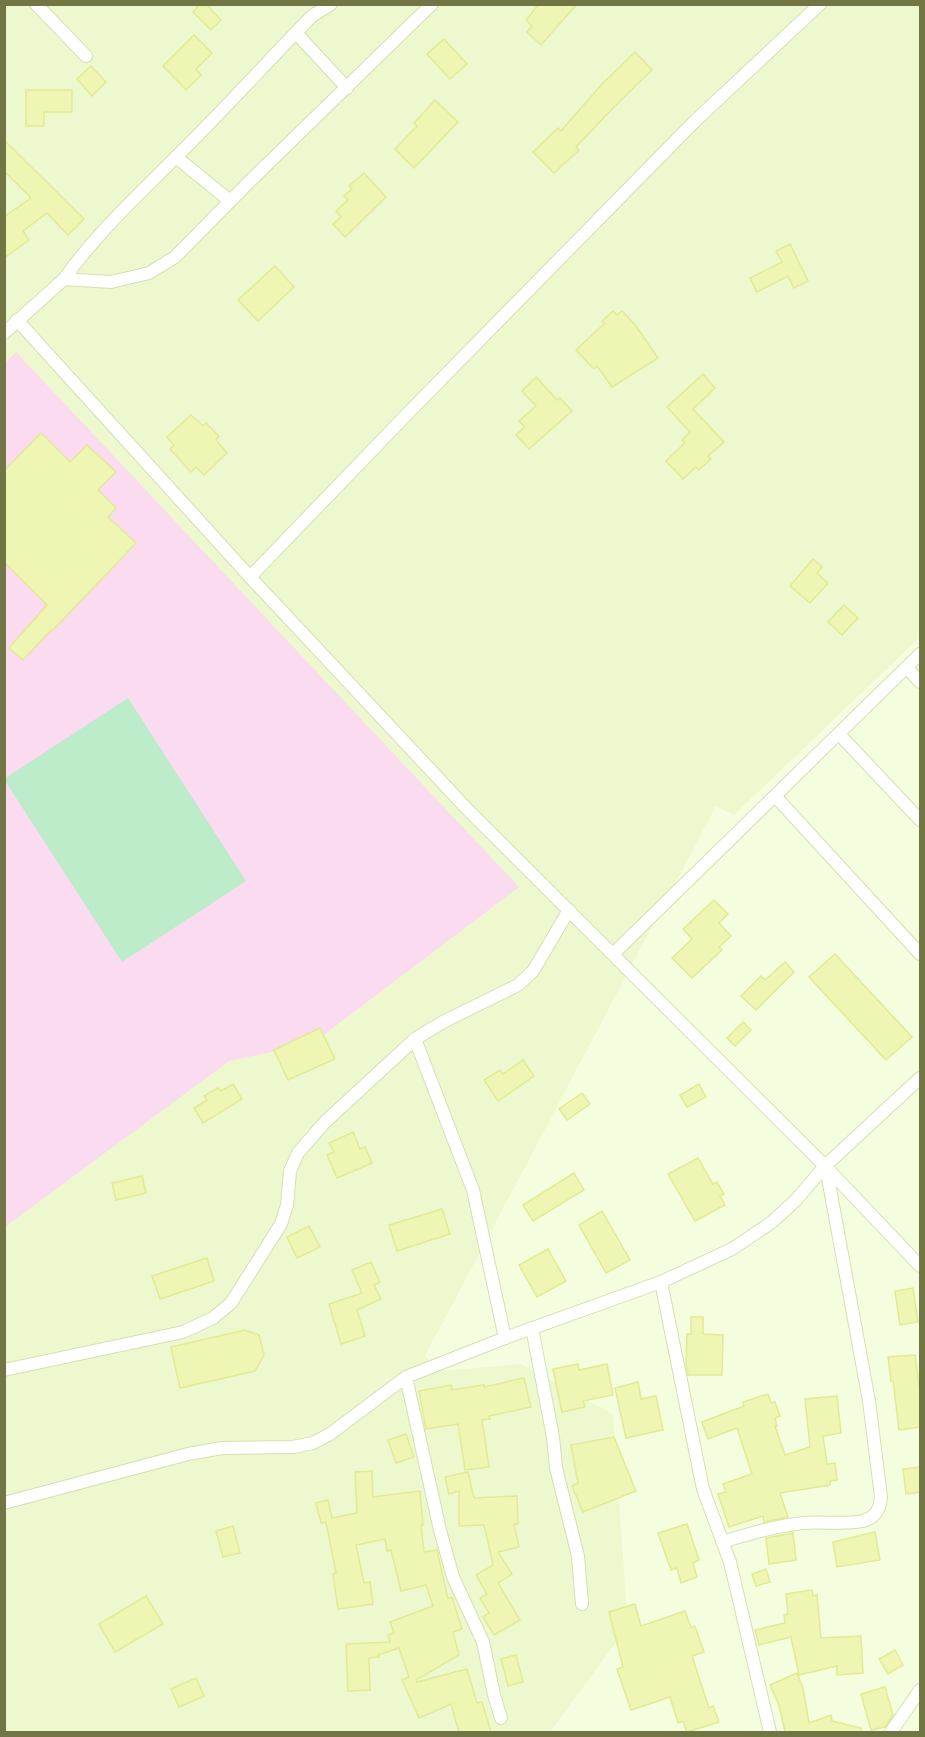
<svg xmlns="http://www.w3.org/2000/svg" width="925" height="1737" font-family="Arial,sans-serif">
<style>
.residential{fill:#edf8cf}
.education{fill:#fadbef}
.green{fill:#bcecca}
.building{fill:#eff6b3;stroke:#e2ea92;stroke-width:1.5}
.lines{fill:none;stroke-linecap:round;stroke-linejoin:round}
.street-casing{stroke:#d7deb4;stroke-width:14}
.street{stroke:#fff;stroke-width:12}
</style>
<rect width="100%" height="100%" fill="#f4fede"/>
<!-- residential -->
<path class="residential" d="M5 5H920V637L734 815 716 806 425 1356 441 1371 521 1364 613 1414 628 1626 550 1732H5Z"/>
<!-- education -->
<path class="education" d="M16 352 519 887 313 1043 229 1061 5 1227 4 364Z"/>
<!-- green -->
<path class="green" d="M128 698 246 881 122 962 4 779Z"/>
<!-- building -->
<g class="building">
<path d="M200 4H206L221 20 211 30 193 12Z"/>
<path d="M539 4H577L541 45 527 32 532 26 526 20Z"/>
<path d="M194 35 212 53 196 69 201 75 186 90 163 66Z"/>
<path d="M444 39 467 64 450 79 427 54Z"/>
<path d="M635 52 652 70 614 107 576 147 579 150 554 173 533 152 558 128 561 131 602 84Z"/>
<path d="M91 66 106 82 92 96 77 79Z"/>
<path d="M26 90H72V112H44V126H26Z"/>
<path d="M435 100 458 122 414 168 395 149 417 126 414 123Z"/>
<path d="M4 140 84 219 68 235 47 213 23 231 29 240 4 258V217L31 198 4 171Z"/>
<path d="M364 173 386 197 345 237 333 224 341 217 336 211 348 200 344 196 352 189 349 186Z"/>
<path d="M790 244 808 281 794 288 788 276 757 292 750 278 782 262 776 251Z"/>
<path d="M275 266 294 287 258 321 238 300Z"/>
<path d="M613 311 617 315 622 311 636 326 658 358 612 387 597 366 594 369 576 350 604 324 602 321Z"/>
<path d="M703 374 715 388 693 409 724 442 708 456 711 459 699 470 696 467 683 479 666 461 685 443 682 440 690 432 667 407Z"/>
<path d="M536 377 557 400 560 398 572 411 529 449 516 435 525 427 519 421 536 406 522 391Z"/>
<path d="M191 415 203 426 206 423 219 436 216 440 227 453 204 475 196 467 191 472 170 449 174 445 167 437Z"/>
<path d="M41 433 70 462 87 445 116 472 98 490 116 508 108 517 136 543 52 631 51 630 23 660 9 648 47 605 4 562V471Z"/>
<path d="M813 559 822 567 817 573 828 583 810 603 790 586Z"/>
<path d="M844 605 858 618 842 635 828 622Z"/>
<path d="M714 900 728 914 719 923 731 936 719 947 722 950 692 978 672 958 692 939 683 929Z"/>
<path d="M835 954 912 1037 886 1060 809 977Z"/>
<path d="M785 962 794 972 756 1010 741 996 761 976 765 980Z"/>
<path d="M743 1022 751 1030 735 1046 727 1038Z"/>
<path d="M320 1028 335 1059 288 1080 274 1050Z"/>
<path d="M523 1060 534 1076 498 1101 484 1080 500 1070 503 1074Z"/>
<path d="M233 1084 242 1099 203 1123 194 1108 207 1100 204 1096 218 1088 221 1091Z"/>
<path d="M699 1084 706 1097 687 1107 680 1095Z"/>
<path d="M582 1093 590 1104 567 1120 559 1109Z"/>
<path d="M353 1132 360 1149 365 1147 372 1163 337 1178 327 1155 334 1152 329 1143Z"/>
<path d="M698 1158 713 1184 717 1182 724 1194 720 1196 725 1205 695 1221 668 1174Z"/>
<path d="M574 1173 584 1190 533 1221 523 1205Z"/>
<path d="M142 1176 146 1193 116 1200 112 1183Z"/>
<path d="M442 1209 450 1234 397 1251 389 1225Z"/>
<path d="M602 1211 630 1260 606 1273 579 1225Z"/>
<path d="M309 1226 320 1247 297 1258 287 1237Z"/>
<path d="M548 1249 566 1281 537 1297 519 1265Z"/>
<path d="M207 1258 214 1281 160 1299 152 1276Z"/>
<path d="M371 1262 380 1282 374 1285 381 1299 357 1310 365 1336 341 1344 329 1304 362 1293 352 1270Z"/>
<path d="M913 1288 918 1322 900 1325 895 1291Z"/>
<path d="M691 1317H703V1334L723 1335 722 1375H688L686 1364 687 1334H691Z"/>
<path d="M245 1330 259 1335 264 1355 255 1371 180 1388 171 1347Z"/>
<path d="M915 1355 921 1399V1427L899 1430 893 1381H891L888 1357Z"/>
<path d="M578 1364 579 1370 607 1364 613 1395 583 1401 585 1407 562 1412 553 1369Z"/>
<path d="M524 1378 531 1407 489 1416 490 1419 482 1420 489 1467 465 1470 458 1424 426 1429 419 1391 451 1385 452 1390 484 1385V1387Z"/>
<path d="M638 1382 641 1399 656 1396 663 1430 626 1438 615 1388Z"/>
<path d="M768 1394 771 1403 775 1402 780 1416 775 1418 777 1426H775L785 1455 810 1447 805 1399 837 1396 841 1433 823 1436 827 1464 835 1463 837 1480 830 1481V1485L780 1493 788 1517 764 1522 763 1516 729 1527 718 1494 726 1492 723 1484 752 1474 737 1428 708 1439 702 1422 744 1406 743 1402Z"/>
<path d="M406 1434 414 1457 396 1463 388 1440Z"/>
<path d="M614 1437 636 1491 583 1512 572 1486 578 1483 571 1445Z"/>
<path d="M921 1467V1492L906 1494 903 1469Z"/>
<path d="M372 1471 373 1497 420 1491 423 1525H421L424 1552 437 1550 448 1599 452 1597 462 1629 453 1632 459 1655 416 1680 417 1682 467 1669 477 1703 482 1702 491 1732H459L451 1704 419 1718 402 1680 409 1677 399 1648 378 1655 379 1657 369 1658 370 1690 348 1691 346 1644 390 1642 388 1635 394 1633 390 1622 433 1606 426 1585 401 1591 391 1550 387 1551 385 1539 356 1545 364 1583 370 1582 373 1604 338 1609 333 1574 336 1573 326 1522 321 1523 316 1503 328 1500 332 1518 357 1513 355 1472Z"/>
<path d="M468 1472 474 1498 517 1496 518 1524H514L519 1547 498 1552 512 1574 498 1583 520 1620 494 1635 483 1617 489 1613 480 1598 487 1594 476 1575 493 1565 484 1525 459 1526V1491L449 1494 445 1477Z"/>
<path d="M687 1524 699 1560 693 1563 697 1577 681 1583 677 1568 671 1570 658 1533Z"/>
<path d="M233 1526 240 1553 223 1557 216 1531Z"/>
<path d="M875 1532 880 1560 837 1567 833 1542Z"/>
<path d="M793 1533 796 1560 769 1564 766 1538Z"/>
<path d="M766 1569 770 1582 756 1586 752 1574Z"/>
<path d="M812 1590 813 1596 817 1595 821 1638 861 1636 863 1673 837 1675V1666L799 1675 791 1637 759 1645 755 1630 785 1623 784 1615 788 1614 786 1594Z"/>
<path d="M146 1596 163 1624 115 1652 99 1624Z"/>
<path d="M635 1604 641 1626 685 1611 691 1628 695 1626 704 1652 692 1656 709 1708 713 1706 719 1722 687 1732 683 1721 678 1723 670 1697 631 1710 617 1669 623 1667 609 1612Z"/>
<path d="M895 1650 903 1665 888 1674 879 1659Z"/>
<path d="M516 1655 523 1682 508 1686 501 1659Z"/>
<path d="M797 1673 803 1688 809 1723 831 1715 832 1721 861 1728V1732H785L779 1705 770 1685Z"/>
<path d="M196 1678 204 1696 179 1707 171 1689Z"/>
<path d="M885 1687 893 1715 885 1727 871 1730 861 1694Z"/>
</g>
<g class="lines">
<defs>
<g id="street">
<path d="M36 4 86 56"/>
<path d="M296 33 347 88"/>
<path d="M176 157 230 201"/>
<path d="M64 279C96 234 136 197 175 158 222 112 266 63 312 16L331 4"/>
<path d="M17 320 250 577 468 810 825 1166 920 1266"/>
<path d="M4 333 64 279 111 282 149 273 175 257 249 182 432 4"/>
<path d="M250 577 412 409 695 121 820 4"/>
<path d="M907 668 920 682"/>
<path d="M839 734 920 820"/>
<path d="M775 796 920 954"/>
<path d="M613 954 920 654"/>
<path d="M415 1039 473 1190 505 1338"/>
<path d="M661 1282 703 1489 730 1562 770 1732"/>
<path d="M532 1328 553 1437 556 1468 578 1556 582 1604"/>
<path d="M4 1370 183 1332 213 1318 231 1303 281 1224 287 1205 290 1171 298 1153 325 1122 415 1039 443 1022 518 985 533 971 569 910"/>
<path d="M406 1377 440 1530 453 1577 483 1642 494 1695 501 1718"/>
<path d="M4 1503 188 1454 222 1448 293 1447 313 1443 330 1434 406 1377 505 1338 661 1282 732 1249 772 1222 795 1201 825 1166 920 1078"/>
<path d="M722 1542C749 1534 775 1526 803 1523 822 1521 845 1525 863 1521 876 1517 880 1509 881 1497L869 1401 826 1167"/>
<path d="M891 1732 920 1690"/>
</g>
</defs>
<!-- street casing -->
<use href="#street" class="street-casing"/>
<!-- street -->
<use href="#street" class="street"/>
</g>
<!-- border -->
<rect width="925" height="1737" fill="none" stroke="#727644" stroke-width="12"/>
</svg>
